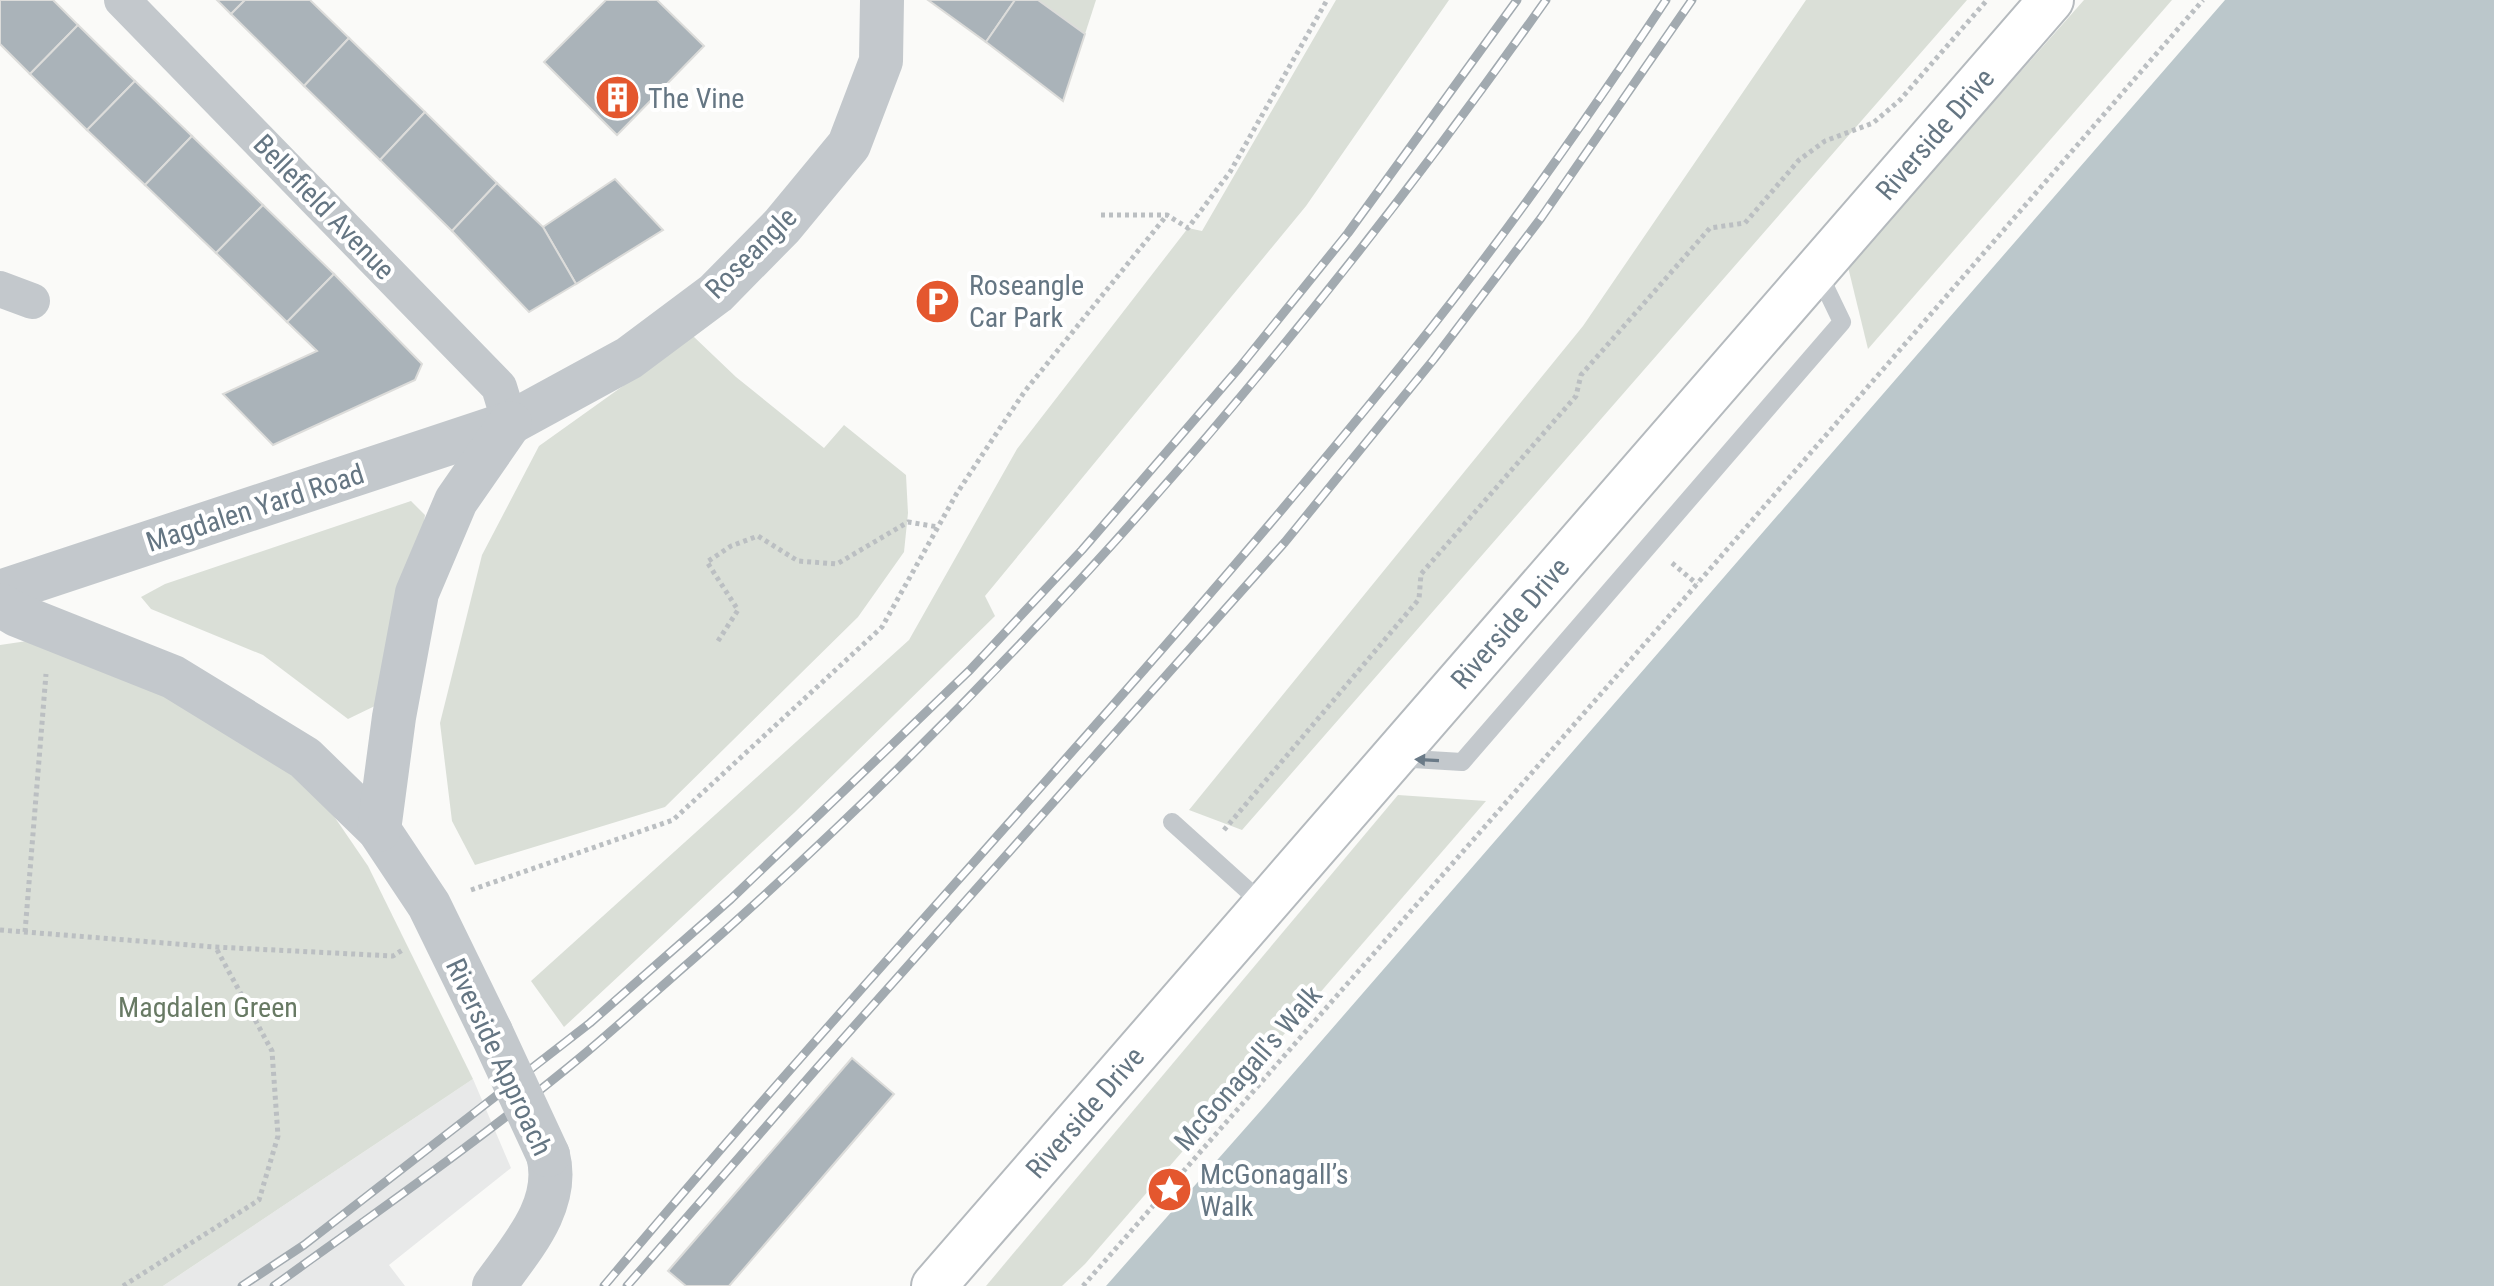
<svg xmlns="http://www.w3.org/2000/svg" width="2494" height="1286" font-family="'Roboto Condensed',sans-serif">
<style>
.built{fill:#e8e9e9}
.green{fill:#dadfd7}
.water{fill:#bbc7cb}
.building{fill:#aab3b9;stroke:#dcdcda;stroke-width:2}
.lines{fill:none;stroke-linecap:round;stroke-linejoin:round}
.primary-casing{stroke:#b5babe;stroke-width:48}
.path{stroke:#bbbfc2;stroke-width:5;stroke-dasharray:4 4;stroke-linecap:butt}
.service{stroke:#c3c8cc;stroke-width:18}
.minor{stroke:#c3c8cc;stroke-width:36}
.tertiary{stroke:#c3c8cc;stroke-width:44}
.primary{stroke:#fff;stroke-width:44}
.rail-casing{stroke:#a2aab0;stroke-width:9}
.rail{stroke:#fff;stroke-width:6;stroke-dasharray:18;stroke-linecap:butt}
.tertiary-bridge{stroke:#c3c8cc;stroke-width:44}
.oneway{fill:#6a7a87}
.labels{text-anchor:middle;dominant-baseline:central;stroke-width:8;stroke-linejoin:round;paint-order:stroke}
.poi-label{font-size:28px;fill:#657683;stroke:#fff;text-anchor:start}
.street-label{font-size:28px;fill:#657683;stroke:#fff}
.park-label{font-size:28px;fill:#687a64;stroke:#fff}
</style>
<rect width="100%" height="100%" fill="#fafaf8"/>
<!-- built -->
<path class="built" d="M473 1079 511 1168 389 1265 405 1286H163Z"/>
<!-- green -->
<g class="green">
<path d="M1038 0H1096L1085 34Z"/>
<path d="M1336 0H1449L1306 206 985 596 995 616 795 812 564 1027 531 981 909 640 1017 449 1188 228 1202 231Z"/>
<path d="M1806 0H1967L1242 830 1189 810 1583 326Z"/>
<path d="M2084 0H2172L1868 349 1848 267Z"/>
<path d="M693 336 736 377 824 448 844 425 906 475 908 513 904 552 858 617 665 807 475 865 452 821 440 723 482 555 539 446Z"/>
<path d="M411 501 425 515 421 543 379 704 348 719 263 655 151 609 141 597 165 584Z"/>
<path d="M34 640 122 662 312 784 368 866 473 1079 163 1286H0V645Z"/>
<path d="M1398 795 1486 801 1085 1264 1062 1286H986Z"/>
</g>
<!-- water -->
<path class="water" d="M2225 0H2494V1286H1106L1264 1107Z"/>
<!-- building -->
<g class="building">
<path d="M0 0H53L78 25 30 74 0 44Z"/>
<path d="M217 0H245L231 14Z"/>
<path d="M245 0H310L349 38 304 86 231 14Z"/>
<path d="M606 0H657L704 46 617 135 544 62Z"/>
<path d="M928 0H1015L986 42Z"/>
<path d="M1015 0H1038L1085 34 1063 101 986 42Z"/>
<path d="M78 25 135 81 87 130 30 74Z"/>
<path d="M349 38 425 112 380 160 304 86Z"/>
<path d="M135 81 192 136 145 185 87 130Z"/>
<path d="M425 112 497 183 452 231 380 160Z"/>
<path d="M192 136 263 205 216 253 145 185Z"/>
<path d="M615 179 663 230 576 284 543 227Z"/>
<path d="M497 183 543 227 576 284 529 312 452 231Z"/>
<path d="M263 205 334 274 287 322 216 253Z"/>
<path d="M334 274 422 364 415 380 273 445 223 394 317 351 287 322Z"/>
<path d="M852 1058 894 1094 729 1286H686L668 1271Z"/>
</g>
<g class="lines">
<defs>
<g id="primary">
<path id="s1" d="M934 1286 2051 0"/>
</g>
</defs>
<!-- primary casing -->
<use href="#primary" class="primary-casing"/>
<!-- path -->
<g class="path">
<path d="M1101 215H1167L1188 228 1230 172 1327 0"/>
<path d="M1672 563 1697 584"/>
<path d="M718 641 738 610 707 562 731 546 758 536 798 561 837 564 908 522 938 527"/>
<path d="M1224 830 1419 599 1421 574 1576 396 1581 375 1710 228 1745 223 1799 160 1825 141 1873 123 1900 100 1987 0"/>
<path d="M471 890 673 820 882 627 957 493 998 431 1025 391 1167 215"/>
<path d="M0 930 215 947 393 956 404 949"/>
<path d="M25 932 46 674"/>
<path d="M123 1286 259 1200 278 1136 272 1051 216 948"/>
<path d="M1083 1286 1697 584 2203 0"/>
</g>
<!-- service -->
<g class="service">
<path d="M1396 758 1462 762 1842 322 1817 270"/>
<path d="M1172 822 1264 905"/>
</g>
<!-- minor -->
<g class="minor">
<path d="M122 0 499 387 510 423"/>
<path d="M0 289 32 301"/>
</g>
<!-- tertiary -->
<g class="tertiary">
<path d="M0 592 510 423 629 358 716 293 782 226 849 145 881 61 882 0"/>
<path d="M0 605 17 615 173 677 305 758 379 830 429 905 491 1032"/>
<path d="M379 830 394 717 417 593 456 501 510 423"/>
<path d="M494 1286C521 1248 561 1205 548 1155"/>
</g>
<!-- primary -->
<use href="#primary" class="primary"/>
<defs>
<g id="rail">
<path d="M242 1286 304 1245 590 1023 731 899 970 670 1082 550 1239 368 1348 233 1517 0"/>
<path d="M274 1286C378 1211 483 1138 582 1056 619 1025 655 992 692 960 1016 676 1297 352 1546 0"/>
<path d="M604 1286C870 969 1157 670 1416 347 1505 236 1587 119 1666 0"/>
<path d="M627 1286 817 1068 1285 542 1434 359 1541 218 1692 0"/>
</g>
</defs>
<!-- rail casing -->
<use href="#rail" class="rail-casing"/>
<!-- rail -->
<use href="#rail" class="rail"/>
<!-- tertiary-bridge -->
<path class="tertiary-bridge" d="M491 1032 548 1155"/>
</g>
<!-- one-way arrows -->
<defs><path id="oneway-solid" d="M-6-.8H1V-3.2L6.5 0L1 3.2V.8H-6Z" transform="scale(2)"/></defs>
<use class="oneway" href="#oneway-solid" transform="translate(1427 760) rotate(-177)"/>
<!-- icons -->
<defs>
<symbol id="building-disc" viewBox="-11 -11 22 22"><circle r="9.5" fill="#e4572e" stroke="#fff"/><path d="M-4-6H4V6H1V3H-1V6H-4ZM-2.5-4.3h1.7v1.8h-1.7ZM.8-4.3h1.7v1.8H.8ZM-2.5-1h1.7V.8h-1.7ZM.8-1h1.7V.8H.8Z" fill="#fff"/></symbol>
<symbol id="parking-disc" viewBox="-11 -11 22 22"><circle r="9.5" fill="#e4572e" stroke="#fff"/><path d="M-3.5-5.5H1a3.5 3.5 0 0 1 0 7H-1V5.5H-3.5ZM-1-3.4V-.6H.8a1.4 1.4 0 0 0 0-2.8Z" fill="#fff"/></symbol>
<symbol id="sight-disc" viewBox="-11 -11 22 22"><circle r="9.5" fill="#e4572e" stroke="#fff"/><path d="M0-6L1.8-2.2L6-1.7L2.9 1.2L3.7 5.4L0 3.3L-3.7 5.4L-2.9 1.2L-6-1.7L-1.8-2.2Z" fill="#fff"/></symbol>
</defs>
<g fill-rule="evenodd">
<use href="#building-disc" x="592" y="72" width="51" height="51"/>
<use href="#parking-disc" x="912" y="276" width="51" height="51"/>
<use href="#sight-disc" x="1144" y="1164" width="51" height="51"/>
</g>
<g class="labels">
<!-- poi labels -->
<g class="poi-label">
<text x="648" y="98">The Vine</text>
<text x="969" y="285">Roseangle<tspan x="969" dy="32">Car Park</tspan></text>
<text x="1200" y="1174">McGonagall’s<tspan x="1200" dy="32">Walk</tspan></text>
</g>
<!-- street labels -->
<g class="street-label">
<text stroke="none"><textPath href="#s1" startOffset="1526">Riverside Drive</textPath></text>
<text transform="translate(324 207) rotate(46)">Bellefield Avenue</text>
<text transform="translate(751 253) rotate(-45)">Roseangle</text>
<text transform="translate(255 508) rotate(-18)">Magdalen Yard Road</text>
<text stroke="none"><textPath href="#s1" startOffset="878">Riverside Drive</textPath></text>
<text transform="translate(499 1057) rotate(65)">Riverside Approach</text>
<text transform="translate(1248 1068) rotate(-49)">McGonagall's Walk</text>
<text stroke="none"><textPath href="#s1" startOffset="230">Riverside Drive</textPath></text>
</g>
<!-- park labels -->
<g class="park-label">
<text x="208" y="1007">Magdalen Green</text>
</g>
</g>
</svg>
